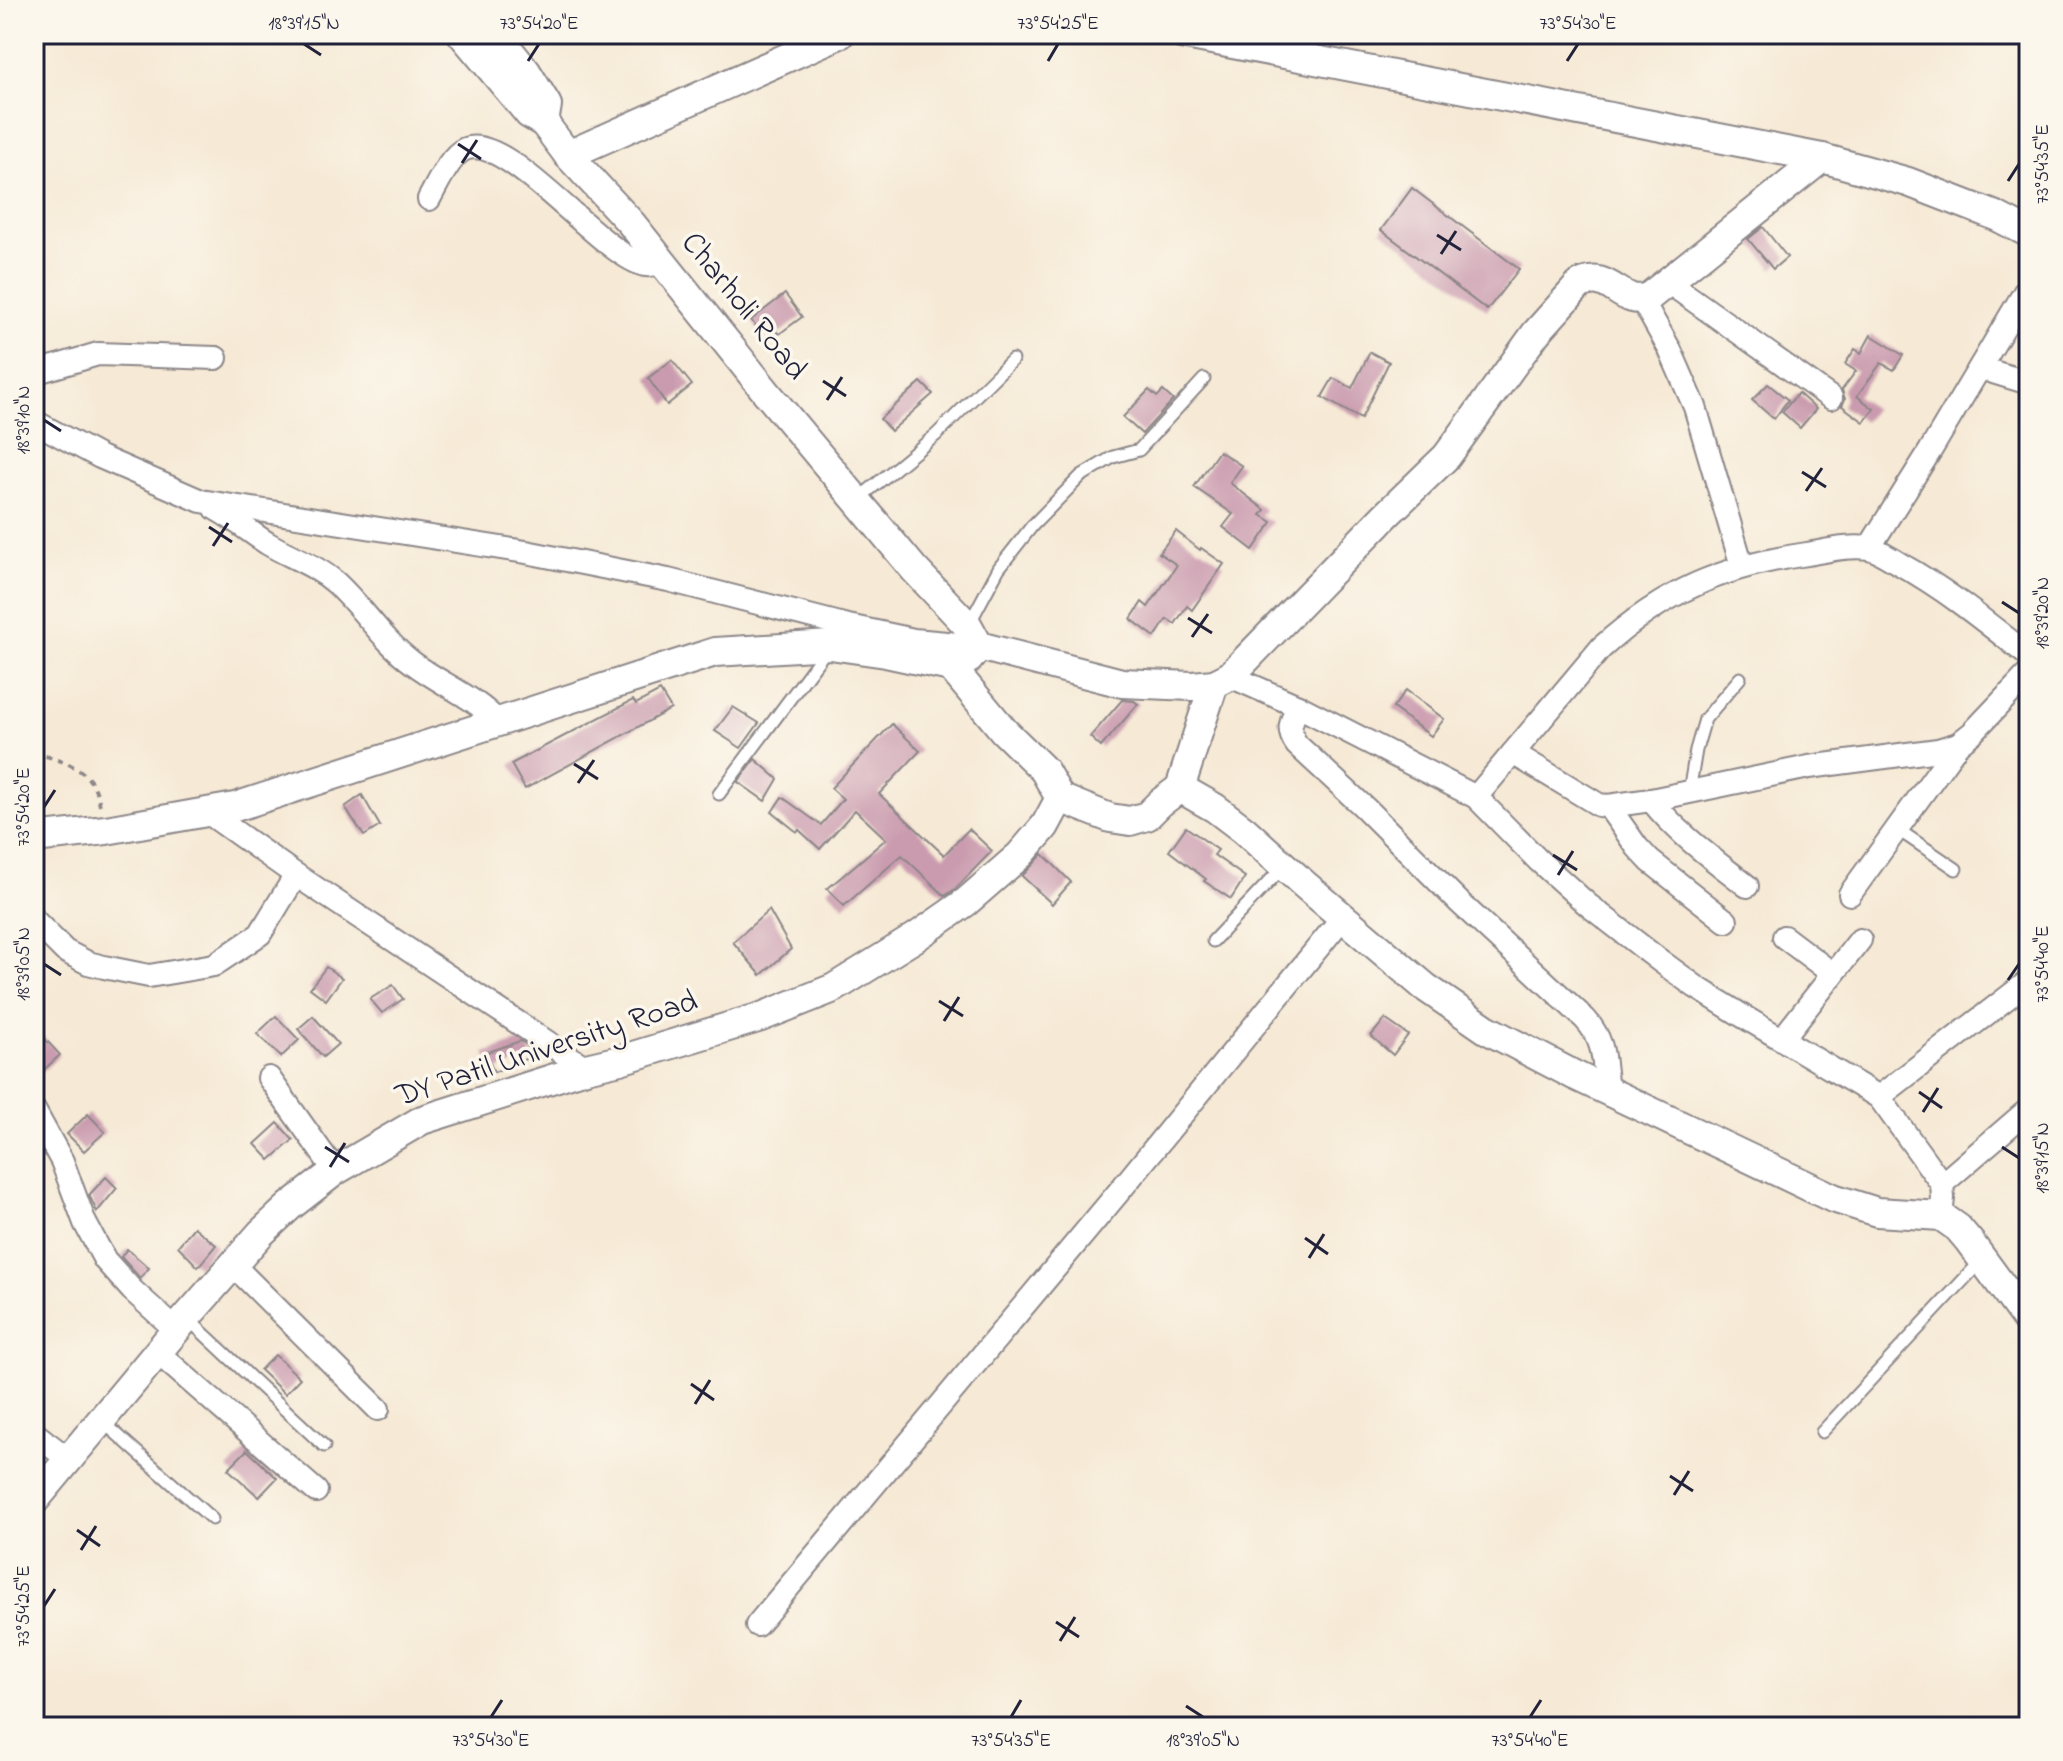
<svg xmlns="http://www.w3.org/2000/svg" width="2063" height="1761" font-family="'Indie Flower',sans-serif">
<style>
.building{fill:#ca9baf}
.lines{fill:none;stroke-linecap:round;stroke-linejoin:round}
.service-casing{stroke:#8c8688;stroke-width:15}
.minor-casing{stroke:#8c8688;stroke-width:26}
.tertiary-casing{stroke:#8c8688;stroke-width:32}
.path{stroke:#8c8688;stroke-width:4;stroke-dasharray:6 6;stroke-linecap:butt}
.service{stroke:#fff;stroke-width:11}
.minor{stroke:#fff;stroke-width:22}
.tertiary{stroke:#fff;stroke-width:28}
.ticks{fill:none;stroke:#22223b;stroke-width:3}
.labels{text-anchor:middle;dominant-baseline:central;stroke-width:7;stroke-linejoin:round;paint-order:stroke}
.street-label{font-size:32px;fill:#22223b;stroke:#fbf7ec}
.neatline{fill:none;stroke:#22223b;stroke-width:3}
.ticks-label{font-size:20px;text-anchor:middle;fill:#22223b}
</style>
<rect width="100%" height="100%" fill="#fbf7ec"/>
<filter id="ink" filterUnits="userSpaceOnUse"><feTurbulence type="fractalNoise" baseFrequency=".0125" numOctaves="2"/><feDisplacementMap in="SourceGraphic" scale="16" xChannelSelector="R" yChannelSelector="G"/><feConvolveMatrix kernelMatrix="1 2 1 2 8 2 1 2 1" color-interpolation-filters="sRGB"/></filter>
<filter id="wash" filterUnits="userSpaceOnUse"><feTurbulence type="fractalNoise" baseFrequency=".006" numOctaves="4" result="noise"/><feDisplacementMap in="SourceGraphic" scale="32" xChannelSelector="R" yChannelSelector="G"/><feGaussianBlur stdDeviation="1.8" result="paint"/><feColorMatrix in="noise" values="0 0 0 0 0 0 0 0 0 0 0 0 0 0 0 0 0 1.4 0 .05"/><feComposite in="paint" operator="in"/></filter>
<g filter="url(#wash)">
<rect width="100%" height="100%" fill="#f6e9d5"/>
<g id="blocks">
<!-- building -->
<g class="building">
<path d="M1412 188 1519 269 1487 310 1381 230Z"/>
<path d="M1763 227 1787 257 1773 269 1748 239Z"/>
<path d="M785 294 802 317 779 334 776 331 765 339 751 320Z"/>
<path d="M1871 335 1903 355 1894 370 1881 363 1857 396 1874 409 1864 422 1842 406 1845 399 1842 390 1856 371 1845 364 1855 349 1861 353Z"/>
<path d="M1370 352 1389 362 1361 419 1322 397 1333 378 1352 388Z"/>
<path d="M672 360 692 385 667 405 648 378Z"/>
<path d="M921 382 933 394 891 431 880 419Z"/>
<path d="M1768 384 1788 400 1774 419 1752 400Z"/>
<path d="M1149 390 1157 397 1163 391 1173 400 1142 434 1123 417Z"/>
<path d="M1798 393 1816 409 1800 428 1782 412Z"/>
<path d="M1219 451 1242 466 1230 483 1265 510 1261 515 1272 522 1253 550 1223 527 1233 514 1194 487Z"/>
<path d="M1176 531 1200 550 1201 548 1224 564 1192 610 1187 606 1175 624 1167 619 1155 637 1131 619 1142 602 1148 607 1177 565 1159 553Z"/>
<path d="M1406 690 1444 719 1431 736 1393 708Z"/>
<path d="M660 691 671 709 525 789 511 764 633 700 636 704Z"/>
<path d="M1122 700 1134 701 1138 704 1101 747 1090 737Z"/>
<path d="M733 707 759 723 741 748 715 731Z"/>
<path d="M892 724 920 751 879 794 944 855 969 829 992 851 955 889 945 896 902 855 844 906 827 889 886 839 855 810 820 849 799 830 797 832 772 812 782 797 821 825 843 799 831 788Z"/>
<path d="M755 759 778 779 765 801 738 782Z"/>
<path d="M362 795 380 826 364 836 345 807Z"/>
<path d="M1186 827 1218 850 1214 855 1245 877 1231 899 1204 881 1206 879 1169 851Z"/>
<path d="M1043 854 1071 882 1052 904 1022 876Z"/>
<path d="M769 910 791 949 761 975 733 942Z"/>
<path d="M326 967 342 978 326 1000 310 988Z"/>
<path d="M393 985 403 999 382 1013 370 999Z"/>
<path d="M276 1016 299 1040 281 1057 257 1034Z"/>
<path d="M313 1016 338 1044 323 1057 298 1029Z"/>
<path d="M1385 1019 1408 1035 1393 1055 1371 1036Z"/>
<path d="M34 1027 60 1055 34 1079Z"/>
<path d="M520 1041 527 1045 533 1056 494 1072 485 1053Z"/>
<path d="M88 1114 105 1132 84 1151 67 1134Z"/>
<path d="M278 1123 293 1140 270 1160 255 1144Z"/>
<path d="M106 1177 117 1188 97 1212 89 1195Z"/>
<path d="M194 1227 216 1245 198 1267 178 1246Z"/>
<path d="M127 1249 149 1268 140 1278 121 1257Z"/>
<path d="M275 1355 300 1378 285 1394 260 1370Z"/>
<path d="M247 1450 277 1478 259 1497 228 1469Z"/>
</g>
</g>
</g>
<g filter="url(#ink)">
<use href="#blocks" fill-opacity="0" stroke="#8c8688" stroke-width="2"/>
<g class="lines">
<defs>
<g id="service">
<path d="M857 500 936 435 1012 360"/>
<path d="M968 626 999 568 1032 526 1081 476 1113 457 1139 450 1204 379"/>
<path d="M1689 792 1696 750 1705 719 1740 678"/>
<path d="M719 794 827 649"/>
<path d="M1897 829 1956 869"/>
<path d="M1213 941 1284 866"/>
<path d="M187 1318 324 1446"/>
<path d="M101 1420 212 1519"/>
<path d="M1822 1432 1982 1260"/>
</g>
<g id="minor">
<path d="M429 199C437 185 450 155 465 149 508 132 599 254 645 265 651 266 656 264 663 262"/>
<path d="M1668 282 1831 398"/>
<path d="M1642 300 1670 350 1695 407 1742 566"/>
<path d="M1980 368 2029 383"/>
<path d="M34 373 98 354 216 358"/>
<path d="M34 418 35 422 100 457 201 501 526 552 668 580 848 626 914 640 979 646"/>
<path d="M216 509C234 519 250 532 267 543 290 557 316 565 336 583 363 608 383 641 413 663 442 685 474 696 499 723"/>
<path d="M1869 548 1930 451 2029 285"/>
<path d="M1230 676 1298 706 1476 797 1538 860 1587 904 1659 960 1696 987 1741 1015 1879 1097 2029 981"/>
<path d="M1298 706C1291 722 1286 730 1297 745L1365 808 1460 903 1585 1019C1606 1042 1603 1061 1607 1091"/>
<path d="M1513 753 1599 805 1608 806 1651 800 1809 767 1938 750 1958 744 1972 733 2029 673"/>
<path d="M1476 797 1601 648C1664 591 1724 566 1807 554 1826 551 1849 545 1868 548 1879 550 1891 559 1900 564 1947 590 1987 623 2029 656"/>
<path d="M1651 800C1678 834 1713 859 1747 886"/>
<path d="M1608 806 1637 847 1650 861 1726 921"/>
<path d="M207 812 296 875 586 1068"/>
<path d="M1850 894 1958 744"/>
<path d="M34 920 65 951 88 963 104 967 149 976 214 965 260 934 296 875"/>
<path d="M1784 937 1833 974"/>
<path d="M1782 1039 1860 940"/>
<path d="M269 1078 335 1171"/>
<path d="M1879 1097 1942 1184 1943 1198 1941 1216"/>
<path d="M34 1110 62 1161 85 1223 105 1260 132 1290 176 1330"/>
<path d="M1942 1184 2029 1109"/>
<path d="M232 1264 378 1409"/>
<path d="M157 1352 316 1491"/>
<path d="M34 1433 68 1459"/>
<path d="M757 1625 1122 1188 1343 917"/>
</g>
<g id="tertiary">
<path d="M462 34 529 114 544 123 568 155 631 223 767 393 914 569 968 626 979 646"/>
<path d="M496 34 526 71 547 105 544 123"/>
<path d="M1181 34 1822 158 1908 182 1996 216 2029 233"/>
<path d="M568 155 840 34"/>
<path d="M979 646 1122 683 1192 686 1214 684 1230 676 1386 515 1447 456 1536 333 1579 285C1610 267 1621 310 1650 296L1822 158"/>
<path d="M951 667 1004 731 1044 770 1060 798 1110 818 1130 821 1147 816 1160 803 1180 788"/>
<path d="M1214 684 1180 788 1215 808 1244 830 1305 885 1425 987 1486 1029 1574 1075 1833 1198 1877 1212 1941 1216 1958 1228 1969 1241 2029 1323"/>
<path d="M34 838 106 830 235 807 715 652 830 645 886 653 951 667 969 659 979 646"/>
<path d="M34 1501 186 1318 261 1233 290 1206 335 1171 422 1120 586 1068 620 1060 761 1017 834 988 916 937 966 902 1020 855 1045 826 1060 798"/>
</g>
</defs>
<!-- service casing -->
<use href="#service" class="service-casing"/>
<!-- minor casing -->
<use href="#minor" class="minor-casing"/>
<!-- tertiary casing -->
<use href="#tertiary" class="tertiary-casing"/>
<!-- path -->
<path class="path" d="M34 753C57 759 84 765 95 789 98 795 99 803 101 809"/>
<!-- service -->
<use href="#service" class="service"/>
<!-- minor -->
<use href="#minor" class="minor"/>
<!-- tertiary -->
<use href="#tertiary" class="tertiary"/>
</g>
</g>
<!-- ticks -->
<path class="ticks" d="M304 44 321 55M528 61 539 44M1048 61 1058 44M1567 61 1578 44M458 144 481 159M462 163 477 140M2008 181 2019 164M1437 235 1461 250M1441 254 1456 231M823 381 846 396M827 400 842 377M44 420 61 431M1802 472 1826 487M1806 491 1822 468M209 527 232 542M213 546 228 523M2002 602 2019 613M1188 618 1212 633M1192 637 1208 614M574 764 598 779M578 783 594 760M44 807 55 790M1553 855 1577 870M1558 875 1573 851M44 964 61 975M2008 980 2019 964M939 1001 963 1016M944 1021 959 997M1919 1092 1942 1108M1923 1112 1938 1088M325 1147 349 1162M2002 1147 2019 1158M330 1167 345 1143M1305 1238 1328 1254M1309 1258 1324 1234M691 1384 714 1400M695 1404 710 1380M1670 1476 1693 1491M1674 1495 1689 1471M77 1530 100 1546M81 1550 96 1526M44 1606 55 1589M1056 1622 1079 1637M1060 1641 1075 1617M1186 1706 1203 1717M491 1717 502 1700M1011 1717 1021 1700M1530 1717 1541 1700"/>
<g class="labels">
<!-- street labels -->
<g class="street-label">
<text transform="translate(743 307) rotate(51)">Charholi Road</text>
<text transform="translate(547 1050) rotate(-18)">DY Patil University Road</text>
</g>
</g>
<!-- margin -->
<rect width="2063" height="1761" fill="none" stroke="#fbf7ec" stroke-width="88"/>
<rect x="44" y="44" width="1975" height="1673" class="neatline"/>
<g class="ticks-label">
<text x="304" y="29">18°39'15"N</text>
<text x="539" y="29">73°54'20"E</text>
<text x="1058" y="29">73°54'25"E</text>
<text x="1578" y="29">73°54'30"E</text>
<text transform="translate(2041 164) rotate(-90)" y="7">73°54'35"E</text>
<text transform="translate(22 420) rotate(-90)" y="7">18°39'10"N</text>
<text transform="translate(2041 613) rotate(-90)" y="7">18°39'20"N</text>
<text transform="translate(22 807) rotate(-90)" y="7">73°54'20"E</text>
<text transform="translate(2041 964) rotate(-90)" y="7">73°54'40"E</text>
<text transform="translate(22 964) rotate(-90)" y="7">18°39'05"N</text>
<text transform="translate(2041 1158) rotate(-90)" y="7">18°39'15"N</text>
<text transform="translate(22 1606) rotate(-90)" y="7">73°54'25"E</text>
<text x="491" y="1746">73°54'30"E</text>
<text x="1011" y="1746">73°54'35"E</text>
<text x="1203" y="1746">18°39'05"N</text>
<text x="1530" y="1746">73°54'40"E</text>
</g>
</svg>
